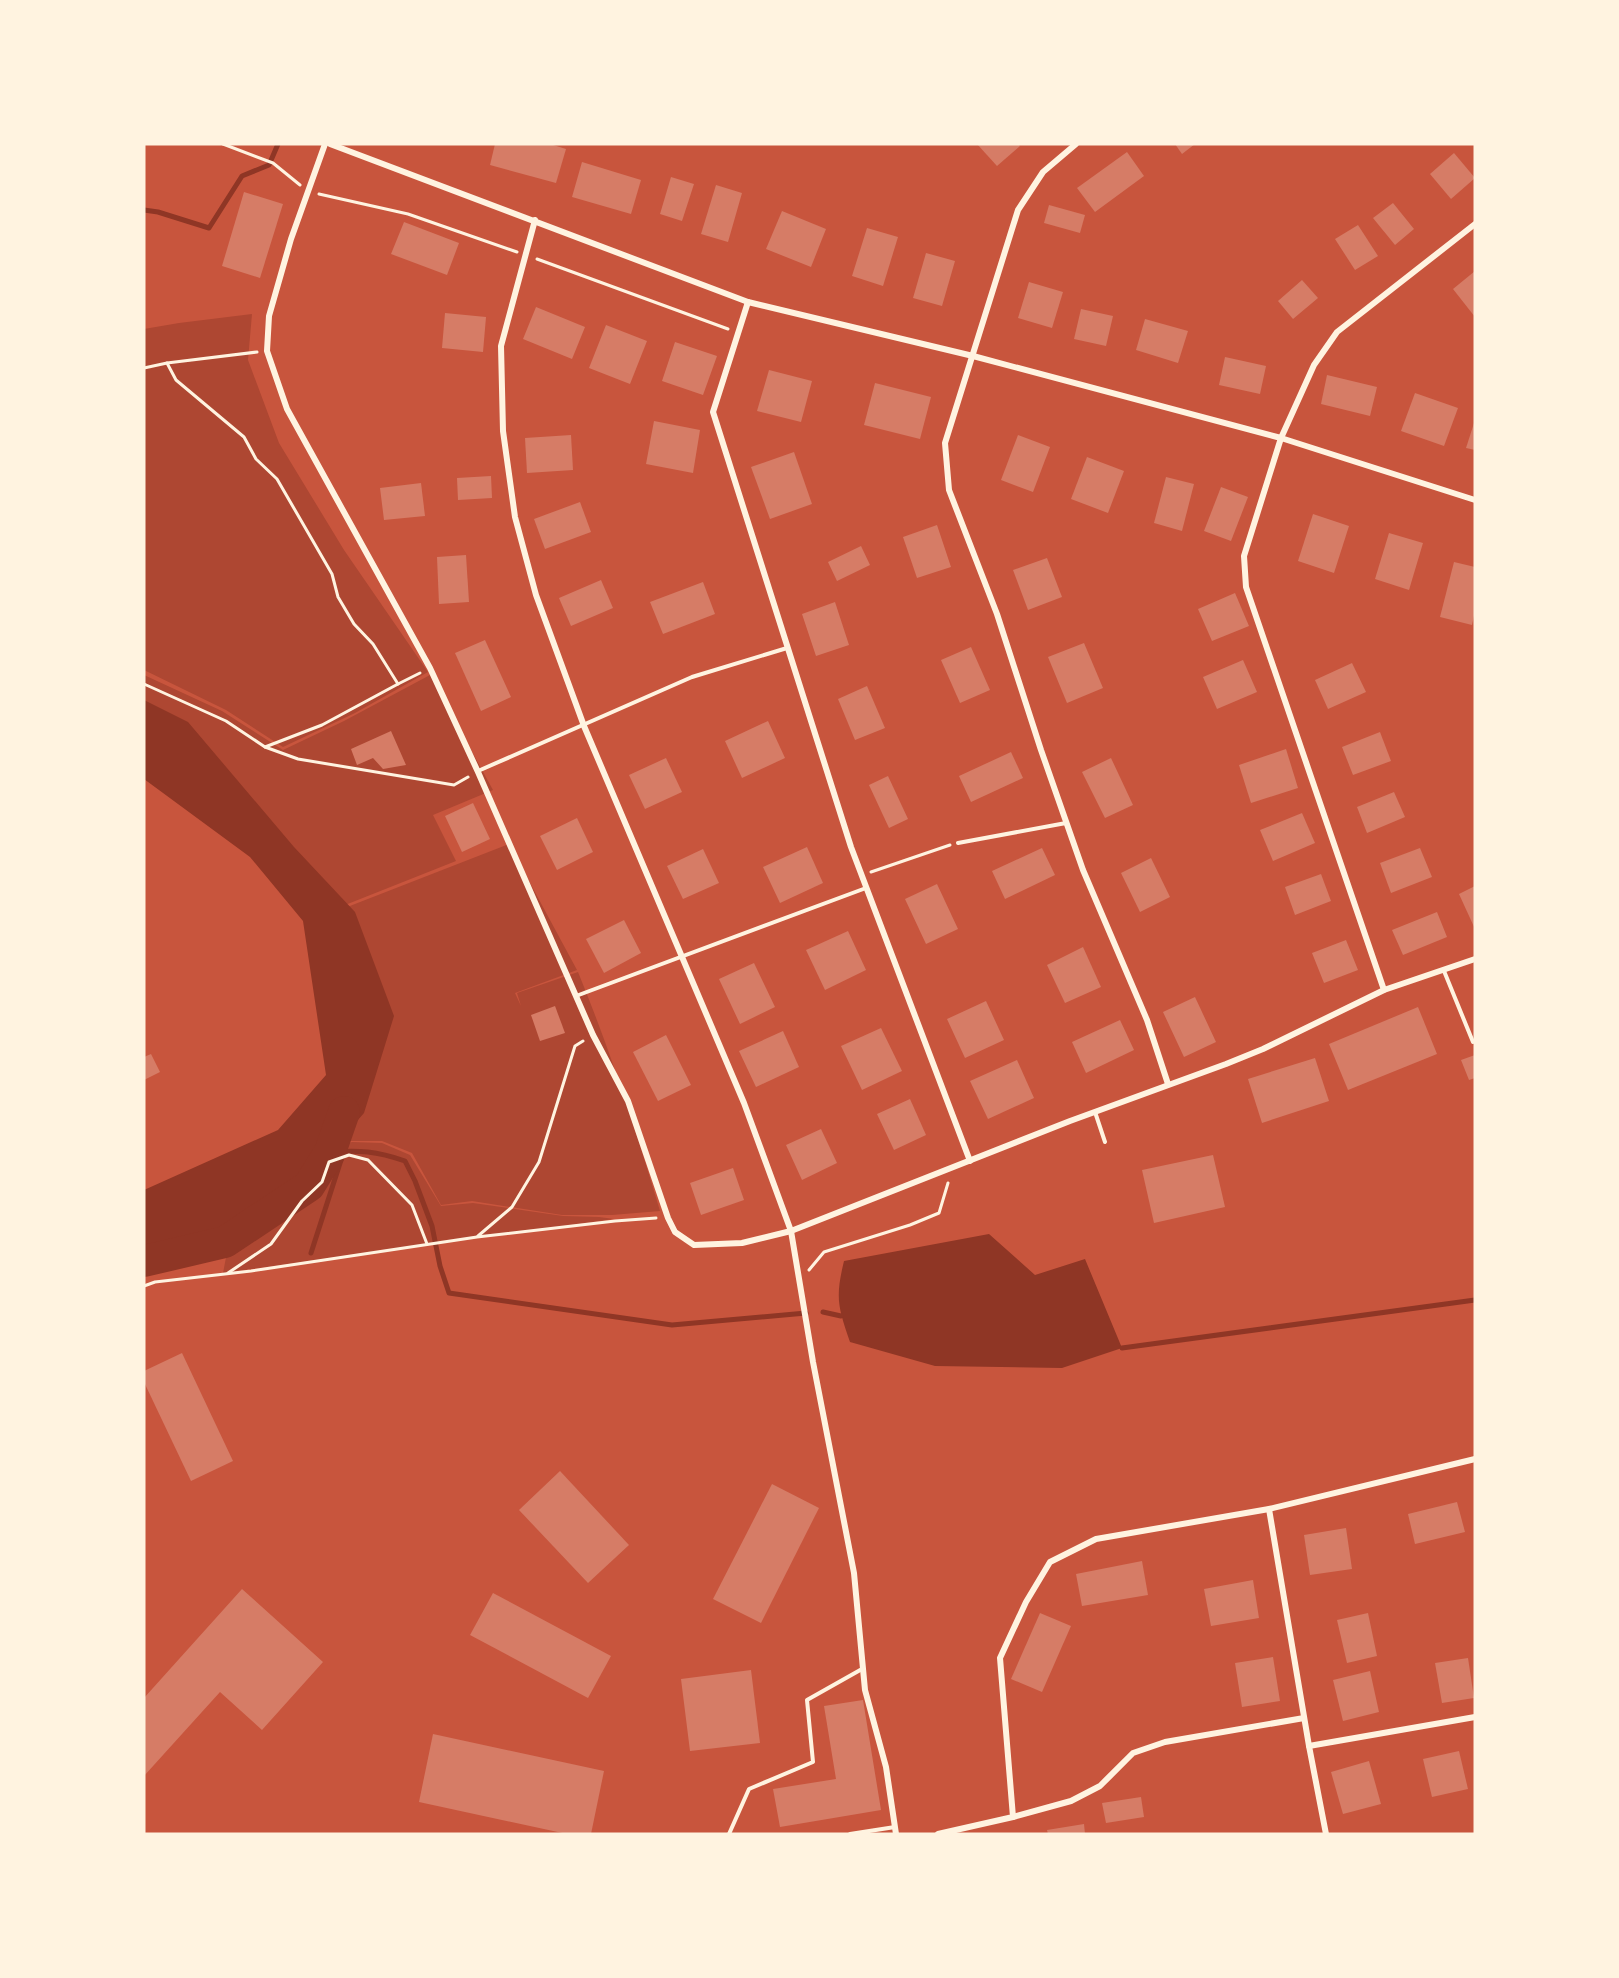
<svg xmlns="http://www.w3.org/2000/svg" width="1619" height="1978" font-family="Lora,serif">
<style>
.green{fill:#ae4732}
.water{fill:#8f3625}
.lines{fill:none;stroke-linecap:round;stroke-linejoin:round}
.stream{stroke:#8f3625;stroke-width:5}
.river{stroke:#8f3625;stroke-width:32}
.building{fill:#d67c66}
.path{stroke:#fff3e0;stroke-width:3}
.service{stroke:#fff3e0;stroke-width:4}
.minor{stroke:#fff3e0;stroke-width:6}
</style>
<rect width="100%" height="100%" fill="#c8553d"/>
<!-- green -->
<g class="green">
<path d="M252 314 248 360 279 443 344 550 428 672 355 713 283 747 226 710 144 670V329L179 323Z"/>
<path d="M144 675 222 711 283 750 344 721 430 675 493 790 433 815 456 861 335 909 144 735Z"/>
<path d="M509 844 577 970 515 993 521 1006 517 993 578 972C610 1050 636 1130 660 1211L612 1215H562L472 1201 441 1205 412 1153 382 1141H346L389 1029 337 911Z"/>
<path d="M352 1142 382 1143 410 1155 441 1206 473 1203 563 1216 599 1217 614 1219 223 1273 229 1242 311 1187 332 1148Z"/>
</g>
<!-- water -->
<g class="water">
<path d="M144 700 188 722 294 847 355 912 394 1016 364 1113 330 1152 291 1201 165 1271 144 1273V1190L278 1130 326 1075 303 921 250 857 144 779Z"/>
<path d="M989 1234 1035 1275 1085 1259 1122 1348 1062 1368 935 1366 850 1342C838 1307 835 1298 844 1261Z"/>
</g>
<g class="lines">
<!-- stream -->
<g class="stream">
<path d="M144 210 158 212 209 228 242 176 269 165 278 144"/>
<path d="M330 1152C360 1150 376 1151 405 1161L415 1181 432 1226 440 1266 449 1293 672 1325 806 1313"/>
<path d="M311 1253 343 1154"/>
<path d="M823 1312 841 1316"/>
<path d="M1122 1348 1475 1300"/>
</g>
<!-- river -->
<path class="river" d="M144 1261 225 1242 309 1186 330 1152 344 1112"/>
</g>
<!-- building -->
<g class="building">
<path d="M495 144H550L566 149 556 183 490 165Z"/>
<path d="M977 144H1018L1020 146 997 166Z"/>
<path d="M1175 144H1195L1182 154Z"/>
<path d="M1127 152 1144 176 1095 212 1077 188Z"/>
<path d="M1454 153 1475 178 1451 199 1430 174Z"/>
<path d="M582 162 641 180 631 214 572 197Z"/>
<path d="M671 177 694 184 682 221 660 214Z"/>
<path d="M716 185 742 193 728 242 701 234Z"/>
<path d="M244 192 283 204 260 278 222 266Z"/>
<path d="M1393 203 1414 229 1395 245 1373 218Z"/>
<path d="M1049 205 1085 215 1080 233 1044 223Z"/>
<path d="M782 211 826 229 811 267 766 249Z"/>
<path d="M404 222 459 243 447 275 391 254Z"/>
<path d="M1358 225 1378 256 1355 270 1335 239Z"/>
<path d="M867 228 898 237 883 286 852 276Z"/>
<path d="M926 253 955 261 942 306 913 298Z"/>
<path d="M1475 271V317L1453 289Z"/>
<path d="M1302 280 1318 298 1293 319 1278 301Z"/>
<path d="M1029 282 1063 292 1052 328 1018 318Z"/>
<path d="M536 307 585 327 572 359 523 339Z"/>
<path d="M1081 309 1113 316 1106 346 1074 339Z"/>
<path d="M445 313 486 317 483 352 442 348Z"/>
<path d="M1145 319 1188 331 1178 363 1136 350Z"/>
<path d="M606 325 647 341 630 384 589 368Z"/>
<path d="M675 342 717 356 703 395 662 381Z"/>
<path d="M1225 357 1266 366 1260 394 1219 385Z"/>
<path d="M769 370 812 381 801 422 757 411Z"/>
<path d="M1327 375 1377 387 1370 416 1321 404Z"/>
<path d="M875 383 931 397 920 439 864 425Z"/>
<path d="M1415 393 1458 408 1444 446 1401 431Z"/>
<path d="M1475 420V450L1466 448Z"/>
<path d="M654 421 700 430 693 473 646 464Z"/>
<path d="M571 435 573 470 527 473 525 438Z"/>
<path d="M1018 435 1050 447 1033 492 1001 480Z"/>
<path d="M794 452 812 504 770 519 751 467Z"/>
<path d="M1087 457 1124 471 1108 513 1071 499Z"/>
<path d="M491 476 492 498 458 500 457 478Z"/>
<path d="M1166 477 1194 484 1182 531 1154 523Z"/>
<path d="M421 483 425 516 384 520 380 488Z"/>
<path d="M1221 487 1248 497 1231 541 1204 531Z"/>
<path d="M580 502 591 532 545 549 534 519Z"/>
<path d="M1313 514 1349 526 1334 573 1298 561Z"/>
<path d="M937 525 951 567 917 578 903 537Z"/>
<path d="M1389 533 1423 543 1409 590 1375 579Z"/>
<path d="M861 546 870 565 837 581 828 562Z"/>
<path d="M466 555 469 602 439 604 437 557Z"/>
<path d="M1047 558 1062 597 1028 610 1013 570Z"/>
<path d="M1454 562 1475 567V611L1472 625 1440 617Z"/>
<path d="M601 580 613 608 571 626 559 598Z"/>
<path d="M703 582 715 614 663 634 650 602Z"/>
<path d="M1235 593 1249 626 1212 641 1198 609Z"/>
<path d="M835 602 849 645 816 656 802 614Z"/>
<path d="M485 640 511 697 481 711 455 653Z"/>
<path d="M1084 643 1103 688 1067 703 1048 657Z"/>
<path d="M971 647 990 690 960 703 941 660Z"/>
<path d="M1243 660 1257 692 1217 709 1203 677Z"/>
<path d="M1352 663 1366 692 1328 709 1315 680Z"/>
<path d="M867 686 885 728 855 740 838 699Z"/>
<path d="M768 721 785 758 742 778 725 741Z"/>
<path d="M391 731 406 765 383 769 373 758 357 765 351 749Z"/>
<path d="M1380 732 1391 761 1353 775 1342 747Z"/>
<path d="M1286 749 1298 788 1251 803 1239 765Z"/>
<path d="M1011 752 1023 778 971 802 959 776Z"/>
<path d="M666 758 682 792 645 809 629 775Z"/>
<path d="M1111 758 1133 805 1105 818 1082 772Z"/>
<path d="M888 776 908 819 889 828 869 785Z"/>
<path d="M1394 792 1405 817 1367 833 1357 807Z"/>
<path d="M473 803 490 839 462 852 445 816Z"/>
<path d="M1302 813 1315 843 1273 861 1260 830Z"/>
<path d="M577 818 593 852 557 870 540 836Z"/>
<path d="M807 847 823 883 780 903 763 867Z"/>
<path d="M1042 848 1055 875 1005 899 992 871Z"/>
<path d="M1420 848 1432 877 1391 893 1380 863Z"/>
<path d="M703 849 719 883 683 899 667 866Z"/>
<path d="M1151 858 1170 897 1140 912 1121 873Z"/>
<path d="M1321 874 1331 901 1295 915 1285 887Z"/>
<path d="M937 884 958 929 926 944 905 899Z"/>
<path d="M1475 886V929L1459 894Z"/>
<path d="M1437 912 1447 937 1403 955 1392 930Z"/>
<path d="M624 920 641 953 604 973 586 939Z"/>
<path d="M848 931 866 970 825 990 806 950Z"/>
<path d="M1346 940 1358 970 1324 983 1312 953Z"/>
<path d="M1083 947 1101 987 1065 1003 1047 965Z"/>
<path d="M754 963 775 1007 740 1024 719 979Z"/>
<path d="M1195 997 1216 1042 1184 1057 1163 1012Z"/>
<path d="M986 1001 1004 1040 965 1058 947 1019Z"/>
<path d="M555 1006 565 1033 540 1041 531 1015Z"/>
<path d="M1418 1007 1437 1054 1348 1090 1329 1044Z"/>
<path d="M1120 1020 1134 1050 1086 1073 1072 1042Z"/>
<path d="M881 1028 902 1071 862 1090 841 1046Z"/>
<path d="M783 1031 799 1067 756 1087 739 1051Z"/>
<path d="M666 1035 691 1085 658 1101 633 1052Z"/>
<path d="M151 1054 160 1072 144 1080V1057Z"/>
<path d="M1475 1055V1078L1469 1080 1461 1060Z"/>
<path d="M1315 1058 1329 1101 1262 1123 1248 1079Z"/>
<path d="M1017 1060 1034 1098 988 1119 970 1081Z"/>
<path d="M910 1099 926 1135 894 1150 877 1114Z"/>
<path d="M821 1129 837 1163 802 1180 786 1145Z"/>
<path d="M1213 1155 1225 1207 1154 1223 1142 1170Z"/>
<path d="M733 1168 744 1200 701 1215 690 1183Z"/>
<path d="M182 1353 233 1461 191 1481 144 1382V1371Z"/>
<path d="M560 1471 629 1545 588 1583 519 1510Z"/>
<path d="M772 1484 819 1508 761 1623 713 1599Z"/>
<path d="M1457 1502 1465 1532 1415 1544 1408 1514Z"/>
<path d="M1346 1528 1352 1569 1310 1575 1304 1535Z"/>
<path d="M1142 1561 1148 1595 1082 1606 1076 1574Z"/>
<path d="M1253 1580 1259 1618 1211 1626 1204 1589Z"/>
<path d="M242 1589 323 1662 262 1730 220 1692 144 1776V1698Z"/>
<path d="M493 1593 611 1656 588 1698 470 1635Z"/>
<path d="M1040 1613 1071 1626 1042 1692 1011 1679Z"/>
<path d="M1368 1613 1377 1656 1347 1663 1337 1620Z"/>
<path d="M1273 1657 1280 1701 1242 1707 1235 1663Z"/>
<path d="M1468 1658 1474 1698 1442 1703 1435 1663Z"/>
<path d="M751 1670 760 1743 690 1751 681 1679Z"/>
<path d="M1370 1671 1379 1712 1343 1721 1333 1680Z"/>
<path d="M863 1700 881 1810 780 1827 773 1789 836 1779 824 1706Z"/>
<path d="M433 1734 604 1771 591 1834H567L419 1802Z"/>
<path d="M1459 1751 1468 1789 1432 1797 1423 1759Z"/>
<path d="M1369 1761 1381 1804 1343 1814 1331 1772Z"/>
<path d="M1141 1797 1144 1817 1106 1823 1102 1803Z"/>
<path d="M1084 1824 1085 1834H1048L1047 1830Z"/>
</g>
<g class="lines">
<!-- path -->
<g class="path">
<path d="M223 144 273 163 300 185"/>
<path d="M319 194 408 214 517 252"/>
<path d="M537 259 728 329"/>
<path d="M167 363 257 352"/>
<path d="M144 368 167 363 176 380 244 437 256 459 277 479 332 574 338 597 354 624 373 644 398 684 322 725 265 747"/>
<path d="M144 684 226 721 265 747 298 759 454 785 468 777"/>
<path d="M398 684 420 673"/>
<path d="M871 872 950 845"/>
<path d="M478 1236 512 1207 539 1162 575 1046 583 1041"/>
<path d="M809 1270 824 1252 910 1225 939 1213 948 1183"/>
<path d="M228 1273 271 1244 302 1201 322 1182 329 1162 349 1155 368 1160 412 1205 427 1244"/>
<path d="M144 1286 155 1282 251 1271 477 1237 615 1221 656 1218"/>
</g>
<!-- service -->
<g class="service">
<path d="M478 771 692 677 787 648"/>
<path d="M958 843 1066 823"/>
<path d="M1444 971 1473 1042"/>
<path d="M576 996 866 888"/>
<path d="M1095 1112 1105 1142"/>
<path d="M729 1834 749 1789 813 1762 807 1700 862 1669"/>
<path d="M850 1834 895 1827"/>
</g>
<!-- minor -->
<g class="minor">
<path d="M325 144 291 239 269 316 267 351 287 409 430 668 478 772 593 1035 628 1101 668 1218 675 1232 694 1245 742 1243 791 1231 1070 1121 1226 1064 1263 1049 1384 990 1475 959"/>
<path d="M330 144 748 302 973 356 1281 438 1475 500"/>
<path d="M1076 144 1043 172 1018 210 945 443 949 490 997 614 1041 750 1083 870 1147 1020 1168 1084"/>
<path d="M535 220 501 346 503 431 515 517 536 595 584 726 744 1103 791 1231 813 1362 854 1573 865 1690 886 1767 896 1834"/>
<path d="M748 302 713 412 851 847 970 1161"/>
<path d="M1384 990 1246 587 1244 556 1281 438 1314 365 1337 332 1475 224"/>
<path d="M1269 1509 1309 1746 1326 1834"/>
<path d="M1309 1746 1475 1717"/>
<path d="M1013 1817 1071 1801 1100 1786 1133 1753 1165 1742 1304 1718"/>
<path d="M938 1834 1013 1817 1000 1658 1026 1602 1050 1562 1096 1539 1269 1509 1475 1459"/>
</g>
</g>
<!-- border -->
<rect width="1619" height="1978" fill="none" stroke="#fff3e0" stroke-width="291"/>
</svg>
